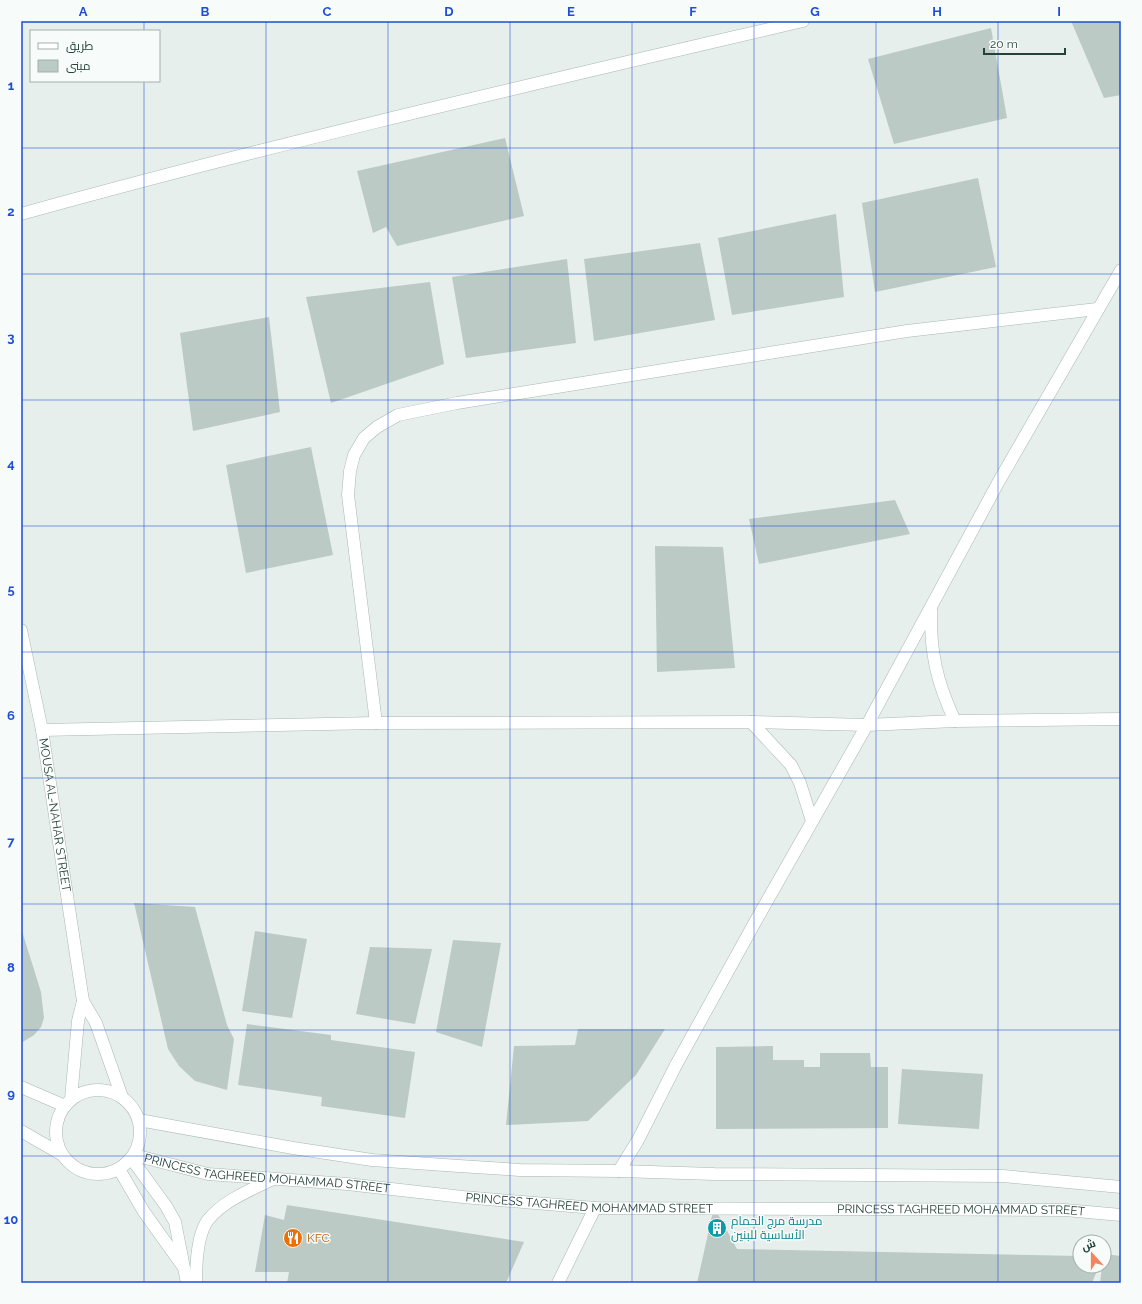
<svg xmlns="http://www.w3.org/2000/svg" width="1142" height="1304" font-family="Raleway,Cairo,sans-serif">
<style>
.building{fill:#bbcac4}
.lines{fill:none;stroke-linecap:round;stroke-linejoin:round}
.minor-casing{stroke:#a8b8b2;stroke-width:13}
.tertiary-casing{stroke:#a8b8b2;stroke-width:13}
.minor{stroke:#fff;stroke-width:12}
.tertiary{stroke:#fff;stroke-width:12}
.grid{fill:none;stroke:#1d4ed8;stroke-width:1;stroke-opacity:0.55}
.labels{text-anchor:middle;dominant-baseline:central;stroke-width:3;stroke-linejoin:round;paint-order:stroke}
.street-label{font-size:12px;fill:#24423a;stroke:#f7fbf9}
.culture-label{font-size:12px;fill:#0d838f;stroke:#f7fbf9;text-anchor:start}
.food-label{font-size:12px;fill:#c56008;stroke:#f7fbf9;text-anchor:start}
.neatline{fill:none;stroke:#1d4ed8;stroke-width:1.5}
.grid-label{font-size:13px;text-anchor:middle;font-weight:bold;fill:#1d4ed8}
</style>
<rect width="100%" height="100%" fill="#e6efeb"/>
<!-- building -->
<g class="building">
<path d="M1071 21H1121V95L1104 98Z"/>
<path d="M991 28 1007 118 894 144 868 59Z"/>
<path d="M505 138 524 216 397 246 386 227 373 233 357 171Z"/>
<path d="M978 178 996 267 875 292 862 203Z"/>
<path d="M836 214 844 297 732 315 718 238Z"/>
<path d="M700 243 715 320 594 341 584 259Z"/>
<path d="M567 259 576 343 466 358 452 277Z"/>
<path d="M430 282 444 364 331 403 306 297Z"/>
<path d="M269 317 280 412 193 431 180 333Z"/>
<path d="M311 447 333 555 246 573 226 465Z"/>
<path d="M895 500 910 534 759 564 749 519Z"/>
<path d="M655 546 723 547 735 668 657 672Z"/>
<path d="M134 903 195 907 227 1025 234 1039 227 1090 195 1081 179 1066 168 1049Z"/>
<path d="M21 928 41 992 44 1018 41 1027 34 1035 21 1043Z"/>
<path d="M255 931 307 939 292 1018 242 1011Z"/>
<path d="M453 940 501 943 482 1047 436 1032Z"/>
<path d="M370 947 432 949 415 1024 356 1014Z"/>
<path d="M247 1024 331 1035V1040L415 1052 405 1118 321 1106 322 1097 238 1085Z"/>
<path d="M578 1029H665L636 1075 588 1121 506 1125 514 1046 575 1045Z"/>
<path d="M773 1046V1060H804V1067H820V1053H870L871 1067H888V1128L716 1129V1047Z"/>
<path d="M902 1069 983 1074 979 1129 898 1124Z"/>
<path d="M287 1205 524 1242 506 1283H287L289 1272H255L265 1215 284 1220Z"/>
<path d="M714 1207 737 1249 1080 1256V1266H1099L1092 1283H697Z"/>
<path d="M1104 1254 1121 1256V1283H1100L1102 1266H1104Z"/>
</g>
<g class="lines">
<defs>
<g id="minor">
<path d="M21 214C280 142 542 82 803 21"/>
<path d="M931 610C930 653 937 683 955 721"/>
<path d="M751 722 791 765 800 783 812 821"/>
<path d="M376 723 348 495 350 471 354 455 364 438 377 427 398 415 457 403 907 331 1097 309"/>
<path d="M42 730 376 723 751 722 867 725 955 721 1121 719"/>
<path d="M619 1171 638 1140 676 1065 754 924 867 725 999 481 1121 270"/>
<path d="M558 1283 595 1208"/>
</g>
<g id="tertiary">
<path id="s1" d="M21 630 42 730 83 1001 96 1023 122 1097"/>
<path d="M21 1087 65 1106"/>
<circle cx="98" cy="1132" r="42"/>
<path d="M71 1099 78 1021 83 1001"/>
<path d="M139 1120 293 1148 372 1160 459 1166 520 1170 619 1171 714 1174 1003 1176 1121 1187"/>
<path d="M21 1131 61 1154"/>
<path id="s2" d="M134 1155 208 1174 347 1184 463 1197 595 1208 1065 1210 1121 1215"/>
<path d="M131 1158 166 1206 175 1222 187 1283"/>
<path d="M119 1169 144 1212 182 1265"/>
<path d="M196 1283C196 1265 197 1234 208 1220 224 1200 251 1190 273 1179"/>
</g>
</defs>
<!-- minor casing -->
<use href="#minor" class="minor-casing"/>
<!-- tertiary casing -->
<use href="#tertiary" class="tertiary-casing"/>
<!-- minor -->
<use href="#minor" class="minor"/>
<!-- tertiary -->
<use href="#tertiary" class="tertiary"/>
</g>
<!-- grid -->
<path class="grid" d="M144 21V31M266 21V1283M388 21V1283M510 21V1283M632 21V1283M754 21V1283M876 21V1283M998 21V1283M144 81V1283M21 148H1121M21 274H1121M21 400H1121M21 526H1121M21 652H1121M21 778H1121M21 904H1121M21 1030H1121M21 1156H1121"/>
<!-- icons -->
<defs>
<symbol id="building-disc" viewBox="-11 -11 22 22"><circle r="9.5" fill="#0f9aa8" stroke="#f7fbf9"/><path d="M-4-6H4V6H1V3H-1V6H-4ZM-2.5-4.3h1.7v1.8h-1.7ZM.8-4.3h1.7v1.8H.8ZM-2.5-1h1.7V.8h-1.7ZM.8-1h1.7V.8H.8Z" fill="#fff"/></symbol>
<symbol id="restaurant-disc" viewBox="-11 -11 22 22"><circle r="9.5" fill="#e8710a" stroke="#f7fbf9"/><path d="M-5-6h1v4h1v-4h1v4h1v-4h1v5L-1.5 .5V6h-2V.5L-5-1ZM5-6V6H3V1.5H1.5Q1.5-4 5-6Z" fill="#fff"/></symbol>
</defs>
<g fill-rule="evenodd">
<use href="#building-disc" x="706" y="1217" width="22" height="22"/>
<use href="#restaurant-disc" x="282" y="1227" width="22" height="22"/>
</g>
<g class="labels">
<!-- street labels -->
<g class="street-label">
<text stroke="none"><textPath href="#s1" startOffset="188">MOUSA AL-NAHAR STREET</textPath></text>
<text stroke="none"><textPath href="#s2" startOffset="135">PRINCESS TAGHREED MOHAMMAD STREET</textPath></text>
<text stroke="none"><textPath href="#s2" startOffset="459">PRINCESS TAGHREED MOHAMMAD STREET</textPath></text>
<text stroke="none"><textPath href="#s2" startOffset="831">PRINCESS TAGHREED MOHAMMAD STREET</textPath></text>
</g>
<!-- culture labels -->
<g class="culture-label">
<text x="731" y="1221">مدرسة مرج الحمام<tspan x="731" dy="14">الأساسية للبنين</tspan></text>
</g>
<!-- food labels -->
<g class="food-label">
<text x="307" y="1238">KFC</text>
</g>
</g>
<!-- border -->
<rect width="1142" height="1304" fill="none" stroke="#f7fbf9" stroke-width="44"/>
<!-- legend -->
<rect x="30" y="30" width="130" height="52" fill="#f7fbf9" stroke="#a3b1ad"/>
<rect x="38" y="43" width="20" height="6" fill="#ffffff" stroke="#a3b1ad"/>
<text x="66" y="50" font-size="12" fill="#24423a">طريق</text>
<rect x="38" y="60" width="20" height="12" fill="#bbcac4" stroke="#a3b1ad"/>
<text x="66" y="70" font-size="12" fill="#24423a">مبنى</text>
<!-- north arrow -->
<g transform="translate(1092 1254) rotate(339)"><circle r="19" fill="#f7fbf9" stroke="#a3b1ad"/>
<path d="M0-3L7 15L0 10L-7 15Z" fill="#f4845f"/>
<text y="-6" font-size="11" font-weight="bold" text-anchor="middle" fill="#24423a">ش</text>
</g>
<!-- scale -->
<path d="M984 48v6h81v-6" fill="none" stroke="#24423a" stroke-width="2"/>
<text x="990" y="48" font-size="12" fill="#24423a" stroke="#f7fbf9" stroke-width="3" paint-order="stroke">20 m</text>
<rect x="22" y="22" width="1098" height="1260" class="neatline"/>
<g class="grid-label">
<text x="83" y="16">A</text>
<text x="205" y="16">B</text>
<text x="327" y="16">C</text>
<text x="449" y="16">D</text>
<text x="571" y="16">E</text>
<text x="693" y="16">F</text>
<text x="815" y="16">G</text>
<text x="937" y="16">H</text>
<text x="1059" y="16">I</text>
<text x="11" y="90">1</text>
<text x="11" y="216">2</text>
<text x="11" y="342">3</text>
<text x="11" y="468">4</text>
<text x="11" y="594">5</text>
<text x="11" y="720">6</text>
<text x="11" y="846">7</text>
<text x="11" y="972">8</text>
<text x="11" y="1098">9</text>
<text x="11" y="1224">10</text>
</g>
</svg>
